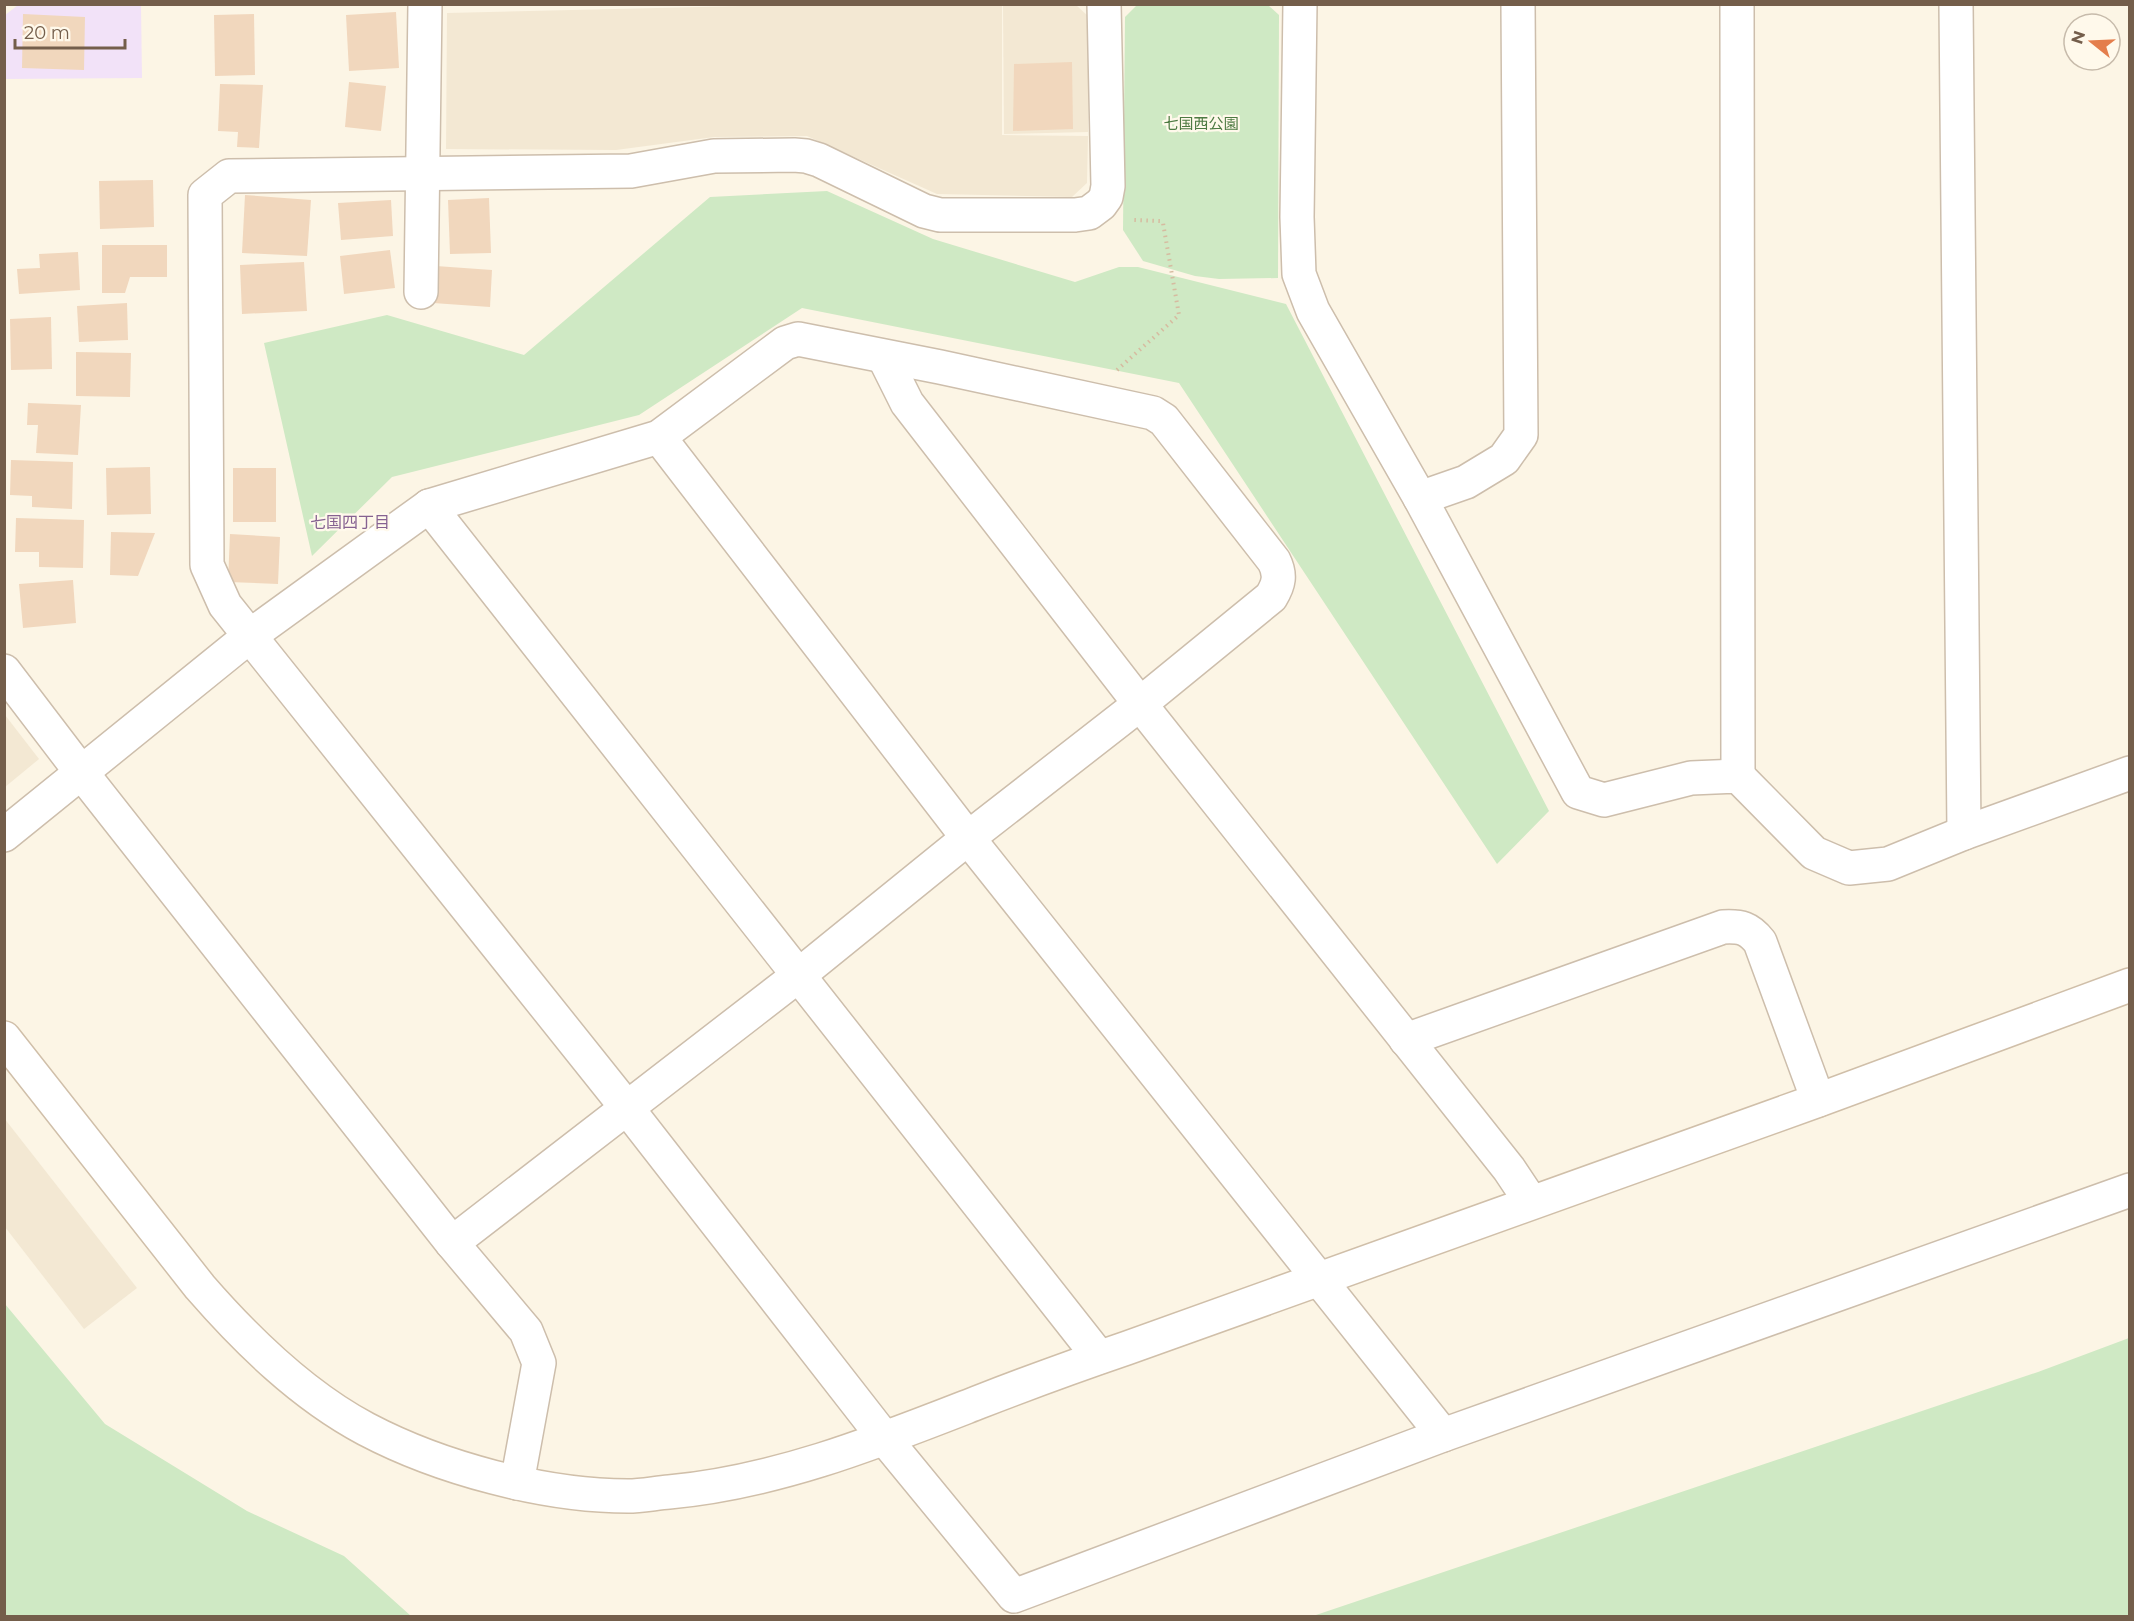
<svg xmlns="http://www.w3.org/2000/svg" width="2134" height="1621" font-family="Montserrat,'Noto Sans JP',sans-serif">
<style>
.residential{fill:#f3e8d3}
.education{fill:#f2e2f8}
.green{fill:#cfe9c4}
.building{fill:#f1d7bd}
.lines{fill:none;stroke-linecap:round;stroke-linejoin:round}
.street-casing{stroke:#cdbeac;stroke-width:36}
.secondary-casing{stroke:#d0bfa9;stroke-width:36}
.path{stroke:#d6bba0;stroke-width:4;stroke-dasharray:1.5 4.5;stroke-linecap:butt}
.street{stroke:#fff;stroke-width:33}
.secondary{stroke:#fff;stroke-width:33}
.labels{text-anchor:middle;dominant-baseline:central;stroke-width:4.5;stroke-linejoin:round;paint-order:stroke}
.park-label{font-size:15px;fill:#4d7a42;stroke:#fff9eb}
.neighbourhood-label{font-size:16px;fill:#866291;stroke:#fff9eb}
</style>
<rect width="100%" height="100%" fill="#fcf5e5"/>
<!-- residential -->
<g class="residential">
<path d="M823 4 1002 5V135L1088 136 1087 183 1072 197 937 194 807 136 714 137 616 150 446 149 447 13Z"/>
<path d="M1003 5H1076L1089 17 1088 132 1004 134Z"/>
<path d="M5 715 39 759 5 787H4Z"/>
<path d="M4 1118 137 1288 84 1329 5 1227Z"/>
</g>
<!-- education -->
<path class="education" d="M18 5H141L142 78 5 79 4 16Z"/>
<!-- green -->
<g class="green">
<path d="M1137 5H1268L1279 15 1278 278 1219 279 1195 276 1143 261 1123 230 1125 17Z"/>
<path d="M827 191 933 239 1075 282 1119 267H1138L1286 304 1549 811 1497 864 1179 383 802 308 639 415 392 477 312 556 264 343 387 315 524 355 710 197Z"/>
<path d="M5 1304 105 1424 247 1511 344 1556 411 1616H5Z"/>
<path d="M2129 1338V1616H1313L2038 1372Z"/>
</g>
<!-- building -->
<g class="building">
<path d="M396 12 399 68 349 71 346 15Z"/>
<path d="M23 14 85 17 84 70 22 68Z"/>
<path d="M254 14 255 75 215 76 214 15Z"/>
<path d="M1072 62 1073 129 1013 131 1014 64Z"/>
<path d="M349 82 386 86 381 131 345 127Z"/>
<path d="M220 84 263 85 259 148 237 147 238 132 218 131Z"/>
<path d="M153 180 154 227 100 229 99 181Z"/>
<path d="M245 195 311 200 307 256 242 253Z"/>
<path d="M489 198 491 253 450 254 448 200Z"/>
<path d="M391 200 393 236 341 240 338 203Z"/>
<path d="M102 245H167V277H130L125 293H102Z"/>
<path d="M390 250 395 288 344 294 340 256Z"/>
<path d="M78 252 80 290 19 294 17 269 40 268 39 254Z"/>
<path d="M304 262 307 311 242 314 240 265Z"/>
<path d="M436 266 492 270 490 307 433 303Z"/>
<path d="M127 303 128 340 79 342 77 306Z"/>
<path d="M51 317 52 369 11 370 10 319Z"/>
<path d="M76 352 131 353 130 397 76 396Z"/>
<path d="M28 403 81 405 78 455 36 453 38 425H27Z"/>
<path d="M11 460 73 462 72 509 32 507V496L10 495Z"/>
<path d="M150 467 151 514 107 515 106 468Z"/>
<rect x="233" y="468" width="43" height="54"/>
<path d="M16 518 84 520 83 568 39 567V552H15Z"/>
<path d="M111 532 155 533 138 576 110 575Z"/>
<path d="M230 534 280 537 278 584 228 582Z"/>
<path d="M73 580 76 623 23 628 19 584Z"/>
</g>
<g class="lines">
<defs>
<g id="street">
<path d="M1104 4 1108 186 1106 197 1101 204 1089 213 1075 215H940L924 211 819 160 806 156 794 155 714 156 631 171 229 176 205 195 207 565 225 605 627 1108 885 1439 1014 1596 1443 1435 2130 1190"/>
<path d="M1300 4 1297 217 1299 274 1313 311 1420 498 1578 792 1604 800 1691 778 1738 776 1814 853 1849 868 1888 864 1964 833 2130 773"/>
<path d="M1737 4 1738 776"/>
<path d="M1956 4 1964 833"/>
<path d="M421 292 425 4"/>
<path d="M884 357 907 403 1140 704 1509 1169 1531 1202"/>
<path d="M659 437 968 838 1443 1435"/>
<path d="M1420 498 1466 482 1504 459 1521 435 1518 4"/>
<path d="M429 506 1099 1357"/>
<path d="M4 671 81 772 452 1243 526 1331 539 1363 517 1483"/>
<path d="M4 835 251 635 429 506 659 437 785 343 798 339 940 367 1153 413 1164 420 1274 561C1281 575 1279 584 1271 597L1140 704 968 838 799 975 452 1243"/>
<path d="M1406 1040 1723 927C1741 926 1749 928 1760 942L1818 1100"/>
</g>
<path id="secondary" d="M4 1038 200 1287C247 1341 302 1395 366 1429 440 1468 544 1496 628 1496 641 1496 656 1493 669 1492 778 1482 879 1441 979 1402 1028 1383 1077 1365 1127 1348 1356 1266 1586 1184 1816 1101 1921 1063 2025 1023 2130 985"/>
</defs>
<!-- street casing -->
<use href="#street" class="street-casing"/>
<!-- secondary casing -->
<use href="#secondary" class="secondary-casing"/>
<!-- path -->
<path class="path" d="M1117 370 1179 315 1163 223 1160 221 1134 220"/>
<!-- street -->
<use href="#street" class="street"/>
<!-- secondary -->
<use href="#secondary" class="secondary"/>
</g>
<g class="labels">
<!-- park labels -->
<g class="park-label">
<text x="1201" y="123">七国西公園</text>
</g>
<!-- neighbourhood labels -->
<g class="neighbourhood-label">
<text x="350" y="522">七国四丁目</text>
</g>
</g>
<!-- border -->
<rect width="2134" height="1621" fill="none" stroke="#745e4b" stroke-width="12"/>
<!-- north arrow -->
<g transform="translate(2092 42) rotate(288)"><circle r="28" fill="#fff9eb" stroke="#c7bbab" stroke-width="1.5"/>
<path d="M0-4.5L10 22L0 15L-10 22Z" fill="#e47e4c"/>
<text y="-9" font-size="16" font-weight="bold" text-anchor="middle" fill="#745e4b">N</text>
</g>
<!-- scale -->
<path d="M15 39v9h110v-9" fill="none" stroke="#745e4b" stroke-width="3"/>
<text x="24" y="39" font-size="18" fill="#745e4b" stroke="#fff9eb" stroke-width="4.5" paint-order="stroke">20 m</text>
</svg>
